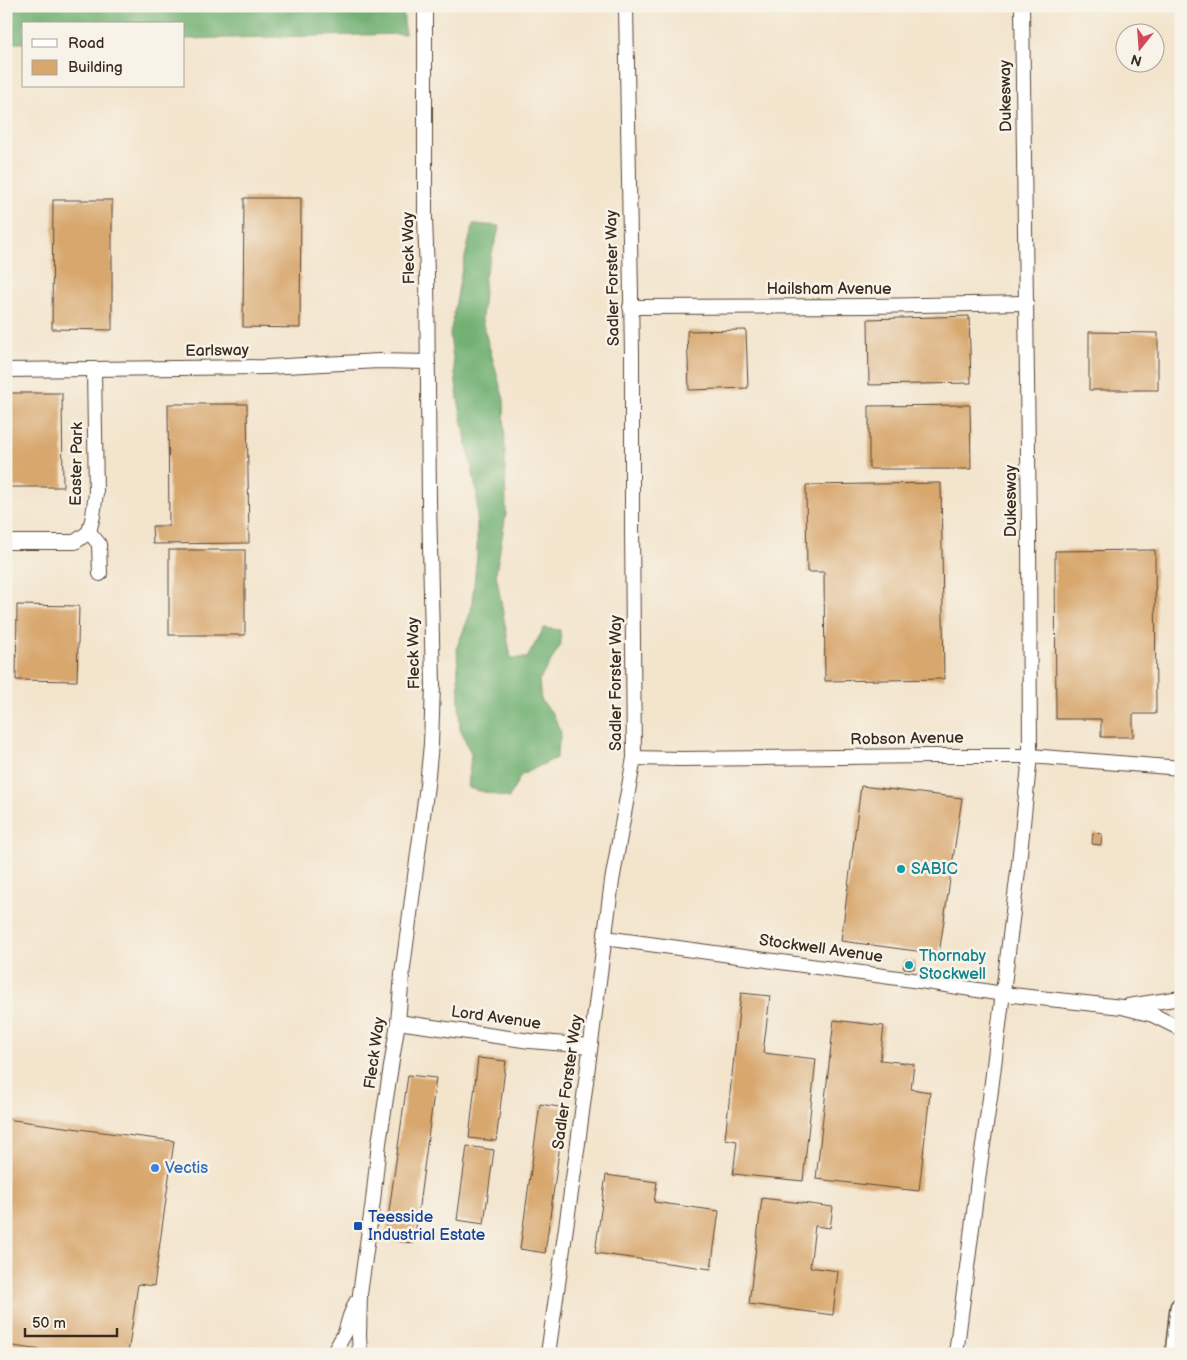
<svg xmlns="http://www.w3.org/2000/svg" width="1187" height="1360" font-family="'Balsamiq Sans',sans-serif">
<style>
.forest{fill:#72b173;stroke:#566e48}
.building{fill:#d8a76e}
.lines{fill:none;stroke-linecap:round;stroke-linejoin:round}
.street-casing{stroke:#574638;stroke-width:16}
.primary-casing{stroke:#574638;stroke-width:24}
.street{stroke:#fff;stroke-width:14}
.primary{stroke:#fff;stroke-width:21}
.culture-dot{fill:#0f9aa8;stroke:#f7f3e8;stroke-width:2}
.shop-dot{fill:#3f7fe0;stroke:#f7f3e8;stroke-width:2}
.transit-dot{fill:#1a4fb4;stroke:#f7f3e8;stroke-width:2}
.labels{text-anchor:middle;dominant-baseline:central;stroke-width:5;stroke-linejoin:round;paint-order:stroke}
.street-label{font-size:16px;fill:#3b2a1e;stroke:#f7f3e8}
.culture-label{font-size:16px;fill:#0d838f;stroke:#f7f3e8;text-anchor:start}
.shop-label{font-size:16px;fill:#366cbe;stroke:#f7f3e8;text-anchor:start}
.transit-label{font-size:16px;fill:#164399;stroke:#f7f3e8;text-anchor:start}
</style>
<rect width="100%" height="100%" fill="#f7f3e8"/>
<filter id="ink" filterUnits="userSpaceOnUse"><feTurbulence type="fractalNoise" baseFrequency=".02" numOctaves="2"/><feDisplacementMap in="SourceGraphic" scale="10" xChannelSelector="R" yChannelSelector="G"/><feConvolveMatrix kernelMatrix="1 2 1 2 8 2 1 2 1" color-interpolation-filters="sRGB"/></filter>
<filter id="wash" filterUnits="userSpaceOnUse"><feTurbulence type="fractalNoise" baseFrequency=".0096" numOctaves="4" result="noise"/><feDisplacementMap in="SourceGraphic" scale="20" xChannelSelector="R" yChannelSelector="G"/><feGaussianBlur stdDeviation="1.12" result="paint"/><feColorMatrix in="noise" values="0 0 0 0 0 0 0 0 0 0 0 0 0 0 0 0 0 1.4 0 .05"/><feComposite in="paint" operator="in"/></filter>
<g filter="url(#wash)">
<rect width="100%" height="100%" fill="#f3e4cc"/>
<!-- forest -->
<g class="forest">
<path d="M6 6H403L405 34 184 39V24H24V43H6Z"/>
<path d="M473 224 500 226 485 276 482 321 504 400 506 514 496 573 511 658H527L544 628 560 630 561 644 539 681 541 700 553 714 561 733 556 758 521 775 509 798 468 788 471 754 460 729 457 647 471 611 477 556V494L458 399 450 335 461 274Z"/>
</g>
<g id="blocks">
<!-- building -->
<g class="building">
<path d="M244 198H301L300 328 243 327Z"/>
<path d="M53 200H112V330L52 329Z"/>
<path d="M969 316 971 383 869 385 868 319Z"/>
<path d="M746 330 748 388 689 390 687 331Z"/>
<path d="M1089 332 1158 333V390H1089Z"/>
<path d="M6 393H62L63 487H6Z"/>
<path d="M168 404H247L249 543 153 544 152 526H169Z"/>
<path d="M970 405 971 469H869V406Z"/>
<path d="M941 483 944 679 825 681 824 572H807L806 485Z"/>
<rect x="169" y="550" width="76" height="85"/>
<path d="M1155 550 1156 714H1133V737H1101V719H1056L1055 551Z"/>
<path d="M17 605 79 606 77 681 16 680Z"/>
<path d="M861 786 962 798 939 954 841 941Z"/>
<path d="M1093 833 1102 834 1101 845 1092 844Z"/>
<path d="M905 960 915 961 914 969 903 968Z"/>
<path d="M741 993 770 996 763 1053 816 1059 803 1181 733 1174 737 1141 725 1139Z"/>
<path d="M834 1020 884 1026 880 1060 914 1064 911 1089 930 1092 919 1191 816 1179Z"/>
<path d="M478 1058 506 1061 496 1141 469 1138Z"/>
<path d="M408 1075 436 1078 414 1243 385 1240Z"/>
<path d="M540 1104 565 1108 545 1253 520 1249Z"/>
<path d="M6 1119 94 1131 174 1141 154 1286 138 1284 128 1354H69L6 1345Z"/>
<path d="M467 1146 494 1150 484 1224 457 1220Z"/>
<path d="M606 1175 657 1182 654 1202 719 1211 711 1269 595 1253Z"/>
<path d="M762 1198 833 1207 830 1228 815 1226 810 1267 838 1271 833 1315 749 1304Z"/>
</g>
</g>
</g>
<g filter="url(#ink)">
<use href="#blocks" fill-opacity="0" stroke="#574638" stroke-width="1"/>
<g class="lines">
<defs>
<g id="street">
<path d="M630 307 870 306 1027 303"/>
<path d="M6 370 267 367 379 361 428 362"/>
<path d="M89 532 99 544 100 574"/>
<path d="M6 542H75L89 532 93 516 96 493 94 370"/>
<path d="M634 758 680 759 929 756H1030L1181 768"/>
<path d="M605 938 920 981 1003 994 1122 1007 1153 1015 1181 1029"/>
<path d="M1128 1006 1181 998"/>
<path d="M398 1022 530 1041 590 1046"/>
<path d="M333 1354 345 1333 350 1316 356 1302"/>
<path d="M360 1354 359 1336 360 1294 373 1201 379 1143 398 1022 402 975 427 785 431 744 433 685 429 501 427 273 425 218V6"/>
<path d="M548 1354 578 1143 612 881 634 758 632 526V354L626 6"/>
<path d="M956 1354 980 1165 990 1098 1019 863 1030 756 1029 527 1022 6"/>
</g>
<path id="primary" d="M1176 1354 1181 1308"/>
</defs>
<!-- street casing -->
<use href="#street" class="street-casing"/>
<!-- primary casing -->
<use href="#primary" class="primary-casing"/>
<!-- street -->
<use href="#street" class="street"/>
<!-- primary -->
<use href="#primary" class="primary"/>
</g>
</g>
<!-- markers -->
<g class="culture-dot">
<circle cx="901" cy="869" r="5"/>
<circle cx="909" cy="965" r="5"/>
</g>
<circle class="shop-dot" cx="155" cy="1168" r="5"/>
<rect class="transit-dot" x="353" y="1221" width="10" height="10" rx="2.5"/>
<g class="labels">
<!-- street labels -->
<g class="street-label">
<text transform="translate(1006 96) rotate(-91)">Dukesway</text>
<text transform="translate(409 248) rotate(-91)">Fleck Way</text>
<text transform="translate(613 278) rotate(-91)">Sadler Forster Way</text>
<text x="829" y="289">Hailsham Avenue</text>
<text transform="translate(217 351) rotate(-1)">Earlsway</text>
<text transform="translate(77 464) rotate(-89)">Easter Park</text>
<text transform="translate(1011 501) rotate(-90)">Dukesway</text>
<text transform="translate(414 653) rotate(-91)">Fleck Way</text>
<text transform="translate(616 683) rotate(-90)">Sadler Forster Way</text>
<text transform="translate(907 739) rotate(-1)">Robson Avenue</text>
<text transform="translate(821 949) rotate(8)">Stockwell Avenue</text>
<text transform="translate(496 1018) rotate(8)">Lord Avenue</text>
<text transform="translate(375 1053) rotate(-82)">Fleck Way</text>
<text transform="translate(568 1082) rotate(-82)">Sadler Forster Way</text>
</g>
<!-- culture labels -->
<g class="culture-label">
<text x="911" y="869">SABIC</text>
<text x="919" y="956">Thornaby<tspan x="919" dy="18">Stockwell</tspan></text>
</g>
<!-- shop labels -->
<g class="shop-label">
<text x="165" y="1168">Vectis</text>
</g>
<!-- transit labels -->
<g class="transit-label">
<text x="368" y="1217">Teesside<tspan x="368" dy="18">Industrial Estate</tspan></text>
</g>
</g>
<!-- margin -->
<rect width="1187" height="1360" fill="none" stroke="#f7f3e8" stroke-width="25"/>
<!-- legend -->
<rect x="22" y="22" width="162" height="65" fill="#f7f3e8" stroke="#aca397"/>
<rect x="32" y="39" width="25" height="8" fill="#ffffff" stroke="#aca397"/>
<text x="68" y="48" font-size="15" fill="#3b2a1e">Road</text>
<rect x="32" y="60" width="25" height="15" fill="#d8a76e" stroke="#aca397"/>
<text x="68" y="72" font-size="15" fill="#3b2a1e">Building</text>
<!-- north arrow -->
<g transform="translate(1140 48) rotate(197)"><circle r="24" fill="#f7f3e8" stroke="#aca397"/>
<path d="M0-4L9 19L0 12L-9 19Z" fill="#d1495b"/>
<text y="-8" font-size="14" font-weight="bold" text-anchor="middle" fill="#3b2a1e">N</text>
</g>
<!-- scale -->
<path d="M25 1328v8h92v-8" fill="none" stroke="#3b2a1e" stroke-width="2.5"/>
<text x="32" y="1328" font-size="15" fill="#3b2a1e" stroke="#f7f3e8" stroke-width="4" paint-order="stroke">50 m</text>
</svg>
